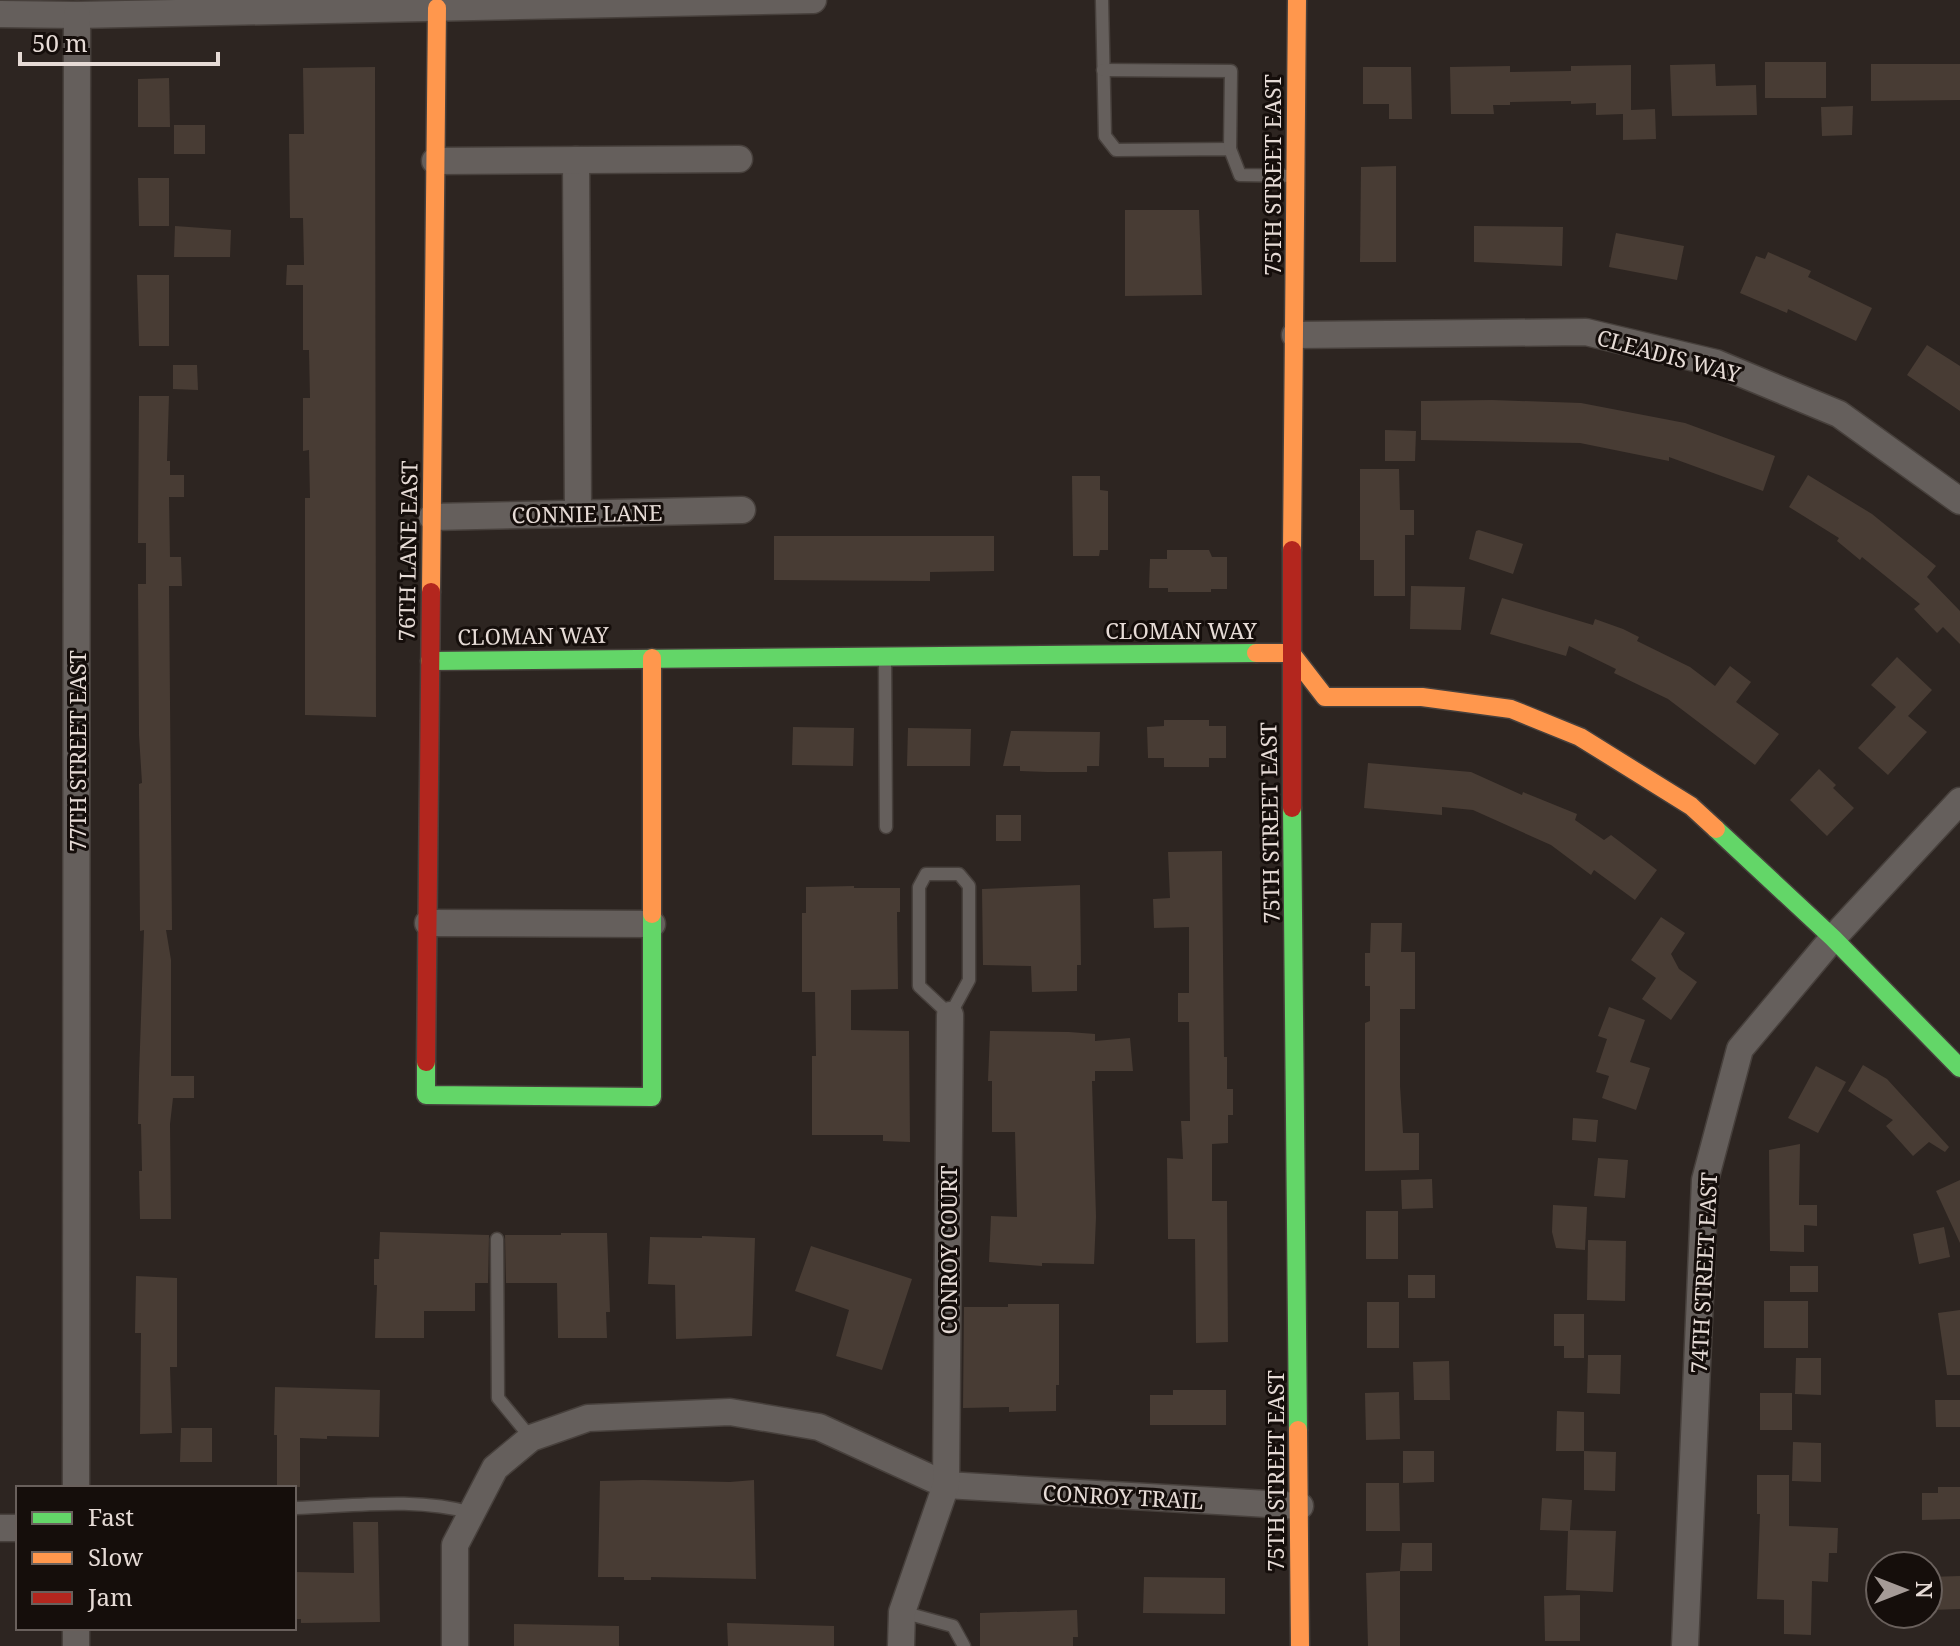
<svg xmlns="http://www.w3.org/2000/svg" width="1960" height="1646" font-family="'Noto Serif',serif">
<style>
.building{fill:#483c34}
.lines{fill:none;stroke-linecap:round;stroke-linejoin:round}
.lane-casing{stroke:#47403c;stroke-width:15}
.street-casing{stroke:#47403c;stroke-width:29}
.fast-casing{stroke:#47403c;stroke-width:21}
.slow-casing{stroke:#47403c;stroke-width:21}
.jam-casing{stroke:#47403c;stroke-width:21}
.lane{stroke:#655f5c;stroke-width:12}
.street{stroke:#655f5c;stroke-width:26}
.fast{stroke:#63d668;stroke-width:18}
.slow{stroke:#ff974d;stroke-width:18}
.jam{stroke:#b3261e;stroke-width:18}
.labels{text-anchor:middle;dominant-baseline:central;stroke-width:6;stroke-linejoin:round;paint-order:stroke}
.street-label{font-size:22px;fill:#e6dbd6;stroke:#150e0b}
</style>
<rect width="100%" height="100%" fill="#2d2521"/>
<!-- building -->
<g class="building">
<rect x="1765" y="62" width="61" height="36"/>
<path d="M1715 64 1716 86 1756 85 1757 115 1672 116 1670 65Z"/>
<path d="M1871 64H1960V100L1871 101Z"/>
<path d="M1631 65V110L1655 109 1656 139 1623 140V114L1596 115V103L1571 104V101L1510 102V105H1493L1494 114H1451L1450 67 1510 66V72L1571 71V66Z"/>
<path d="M375 67 376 717 305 715V498H310L309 450 303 451V398H310L309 350H303V285H286L287 265H304L303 218H290L289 134H304L303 68Z"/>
<path d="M1363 67H1411L1412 119H1389V104H1363Z"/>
<path d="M169 78 170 127H138V79Z"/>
<path d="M1853 106 1852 135 1822 136 1821 107Z"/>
<rect x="174" y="125" width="31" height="29"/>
<path d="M1396 166V262H1360L1361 167Z"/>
<path d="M138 178H169V226H139Z"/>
<path d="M1125 210H1199L1202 295 1125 296Z"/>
<path d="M175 226 231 230 230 257H174Z"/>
<path d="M1474 226 1563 227 1562 266 1474 262Z"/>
<path d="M1616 233 1684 246 1677 280 1609 267Z"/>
<path d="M1768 252 1811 271 1808 277 1872 308 1856 341 1788 309 1787 313 1740 293 1756 256 1765 259Z"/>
<path d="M137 275H169V346H139Z"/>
<path d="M1927 345 1960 366V411L1907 375Z"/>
<path d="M173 365H197L198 390 173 389Z"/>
<path d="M139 396H169L167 461H170V475H184V497H169L170 557H181L182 586H169L172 930H166L171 960V1076H194V1098H173L170 1124 171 1219H140L139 1171H142L141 1124H138L139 1076 144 930 140 931 139 784 142 783 139 735 138 584H146V543H138Z"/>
<path d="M1492 400 1581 403 1685 423 1775 456 1763 491 1669 457V461L1580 443 1421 440V401Z"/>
<path d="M1385 430 1416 431 1415 461H1385Z"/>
<path d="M1360 469H1399L1400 510H1414V535H1405V596H1374V560H1360Z"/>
<path d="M1808 475 1872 514 1936 566 1927 577 1960 611V644L1943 627 1937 633 1914 609 1920 604 1862 557 1860 560 1837 541 1839 538 1789 507Z"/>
<path d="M1072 476H1100V490L1108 491V550H1100L1099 556H1073Z"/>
<path d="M1479 530 1523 544 1513 574 1469 559 1476 531Z"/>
<path d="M774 536H994V571L930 572V581L774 580Z"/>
<path d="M1167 550H1209L1212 557H1227V589H1211V592H1168V588H1149L1150 559H1167Z"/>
<path d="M1411 586 1465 587 1461 630 1410 629Z"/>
<path d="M1502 598 1593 625 1595 619 1623 629 1639 637 1637 641 1690 667 1715 686 1730 666 1751 682 1736 702 1779 734 1755 765 1668 699 1614 673 1616 669 1569 646 1566 656 1490 634Z"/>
<path d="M1897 657 1932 690 1908 716 1927 732 1888 775 1858 748 1896 707 1871 685Z"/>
<path d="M1164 720H1209V726H1226V758H1209V767H1164V758H1148L1147 727 1164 726Z"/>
<path d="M793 727 854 728 853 766 792 765Z"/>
<path d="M908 728 971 729 970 766H907Z"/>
<path d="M1011 731 1100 732 1099 766H1087V772H1047L1020 771V766H1003Z"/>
<path d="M1368 763 1471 772 1522 795 1523 792 1577 814 1575 820 1604 840 1611 835 1657 870 1635 900 1594 870 1591 875 1551 845 1473 810 1442 807V815L1364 808Z"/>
<path d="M1819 769 1836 785 1833 788 1854 808 1827 836 1790 800Z"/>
<rect x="996" y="815" width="25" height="26"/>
<path d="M1222 851 1224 1057H1227V1089H1233V1115H1228V1143L1212 1144V1201H1227L1228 1342 1196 1343 1195 1239H1168L1167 1158 1183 1159 1181 1121H1190L1189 1022H1178V993H1189V927L1154 928 1153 899 1170 898 1168 852Z"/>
<path d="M1080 885 1081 965H1077V991L1032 992 1031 966 983 965 982 889Z"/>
<path d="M854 886V888H900V912H897L898 989 851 990V1030L909 1031 910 1142 883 1141V1135H812V1056H816L815 992H802V913H806V887Z"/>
<path d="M1661 917 1685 933 1671 954 1679 969 1697 982 1671 1020 1642 999 1656 978 1631 960Z"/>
<path d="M1371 923H1402L1401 952H1415V1009H1400V1086L1403 1133H1419V1170L1365 1171V1023L1370 1021V986H1365V953H1370Z"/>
<path d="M1609 1007 1645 1020 1630 1062 1650 1068 1636 1110 1602 1098 1609 1076 1596 1072 1607 1039 1598 1036Z"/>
<path d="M990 1031 1069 1032 1095 1034V1041L1130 1038 1133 1071H1095V1081H1092L1096 1217 1094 1264 1042 1263V1266L989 1262 991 1216 1017 1217 1015 1132H992V1081H988Z"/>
<path d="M1863 1065 1887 1079 1949 1147 1945 1152 1929 1142 1913 1156 1886 1126 1893 1120 1848 1091Z"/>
<path d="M1816 1066 1846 1082 1818 1133 1788 1118Z"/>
<path d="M1573 1118 1598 1120 1596 1142 1572 1140Z"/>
<path d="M1800 1144 1799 1205H1817V1226L1804 1225V1252L1770 1251 1769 1150Z"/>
<path d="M1598 1158 1628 1160 1625 1198 1594 1196Z"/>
<path d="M1432 1179 1433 1208 1402 1209 1401 1180Z"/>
<path d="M1960 1180V1243L1936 1191Z"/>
<path d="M1553 1205 1587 1207 1585 1250 1556 1248 1552 1232Z"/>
<rect x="1366" y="1211" width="32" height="48"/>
<path d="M1944 1227 1950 1257 1919 1264 1913 1234Z"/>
<path d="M380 1232 489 1235 488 1283H475V1311H424V1338H375L377 1285H374V1259H379Z"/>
<path d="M561 1233H607L610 1312H606L607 1338H558L557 1283H506L505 1235H561Z"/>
<path d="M702 1236 755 1238 752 1336 676 1339 675 1285 648 1284 650 1237 702 1238Z"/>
<path d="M1588 1240 1626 1241 1625 1301 1587 1300Z"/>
<path d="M811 1246 912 1279 882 1370 836 1356 849 1310 795 1291Z"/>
<rect x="1790" y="1266" width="28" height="26"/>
<rect x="1408" y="1275" width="27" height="23"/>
<path d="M136 1276 177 1278V1367H170L172 1433 140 1434 141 1333H135Z"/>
<rect x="1764" y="1301" width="44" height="47"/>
<rect x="1367" y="1302" width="32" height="46"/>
<path d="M1008 1304H1059V1385H1056V1411L1009 1412V1407L963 1408 964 1307H1008Z"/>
<path d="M1960 1310V1375H1947L1938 1313Z"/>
<path d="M1554 1314H1584V1358H1564V1346H1554Z"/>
<path d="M1588 1355H1621L1620 1394 1587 1393Z"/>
<path d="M1796 1358H1821V1395L1795 1394Z"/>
<path d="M1449 1361 1450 1400H1414L1413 1362Z"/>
<path d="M275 1387 380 1390 379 1437 327 1436V1439L300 1438V1487H277V1435H274Z"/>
<path d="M1173 1390H1226V1425H1150V1395H1173Z"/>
<path d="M1399 1392 1400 1439 1366 1440 1365 1393Z"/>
<rect x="1760" y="1393" width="32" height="37"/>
<path d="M1935 1400H1960V1427H1936Z"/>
<path d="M1557 1411 1584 1412V1451H1556Z"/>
<path d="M181 1428H212V1462H180Z"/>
<path d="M1793 1442 1821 1443V1482L1792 1481Z"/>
<path d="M1403 1451H1434V1482L1403 1483Z"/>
<path d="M1584 1451 1616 1452 1615 1491 1584 1490Z"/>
<path d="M1757 1475H1789V1526L1838 1528 1837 1553H1829L1828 1582 1812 1581 1811 1635 1784 1634V1600L1757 1599 1760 1514H1757Z"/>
<path d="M643 1480 730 1482 754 1480 756 1579 651 1577V1580H624V1577H598L600 1481Z"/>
<path d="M1366 1483H1399L1400 1531H1366Z"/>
<path d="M1938 1487H1960V1519L1922 1520V1493H1938Z"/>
<path d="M1542 1498 1572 1500 1570 1530 1616 1531 1613 1592 1566 1590 1568 1531 1540 1530Z"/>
<path d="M353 1522H378L380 1622 301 1623V1619H294V1572L354 1573Z"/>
<path d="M1402 1543H1432V1571H1400Z"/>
<path d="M1400 1571V1646H1368L1366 1573Z"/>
<path d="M1960 1576V1609L1931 1610 1929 1577Z"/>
<path d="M1144 1577 1225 1578V1614L1143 1613Z"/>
<path d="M1580 1595V1641H1545L1544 1596Z"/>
<path d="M1077 1610 1078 1637H1073V1646H980V1613Z"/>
<path d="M727 1623 834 1626V1646H728Z"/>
<path d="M514 1624 619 1626V1646H514Z"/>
</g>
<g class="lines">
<defs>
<g id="lane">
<path d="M1102 0 1105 136 1116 150 1230 149 1240 175 1293 176"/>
<path d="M1103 70 1231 71 1230 149"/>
<path d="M885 658 886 827"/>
<path d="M926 874H959L969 886V980L950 1015 919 986V887Z"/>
<path d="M497 1239 498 1398 531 1438"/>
<path d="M296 1508C354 1506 417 1497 472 1513"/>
<path d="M902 1612 953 1626 964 1646"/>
</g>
<g id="street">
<path d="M0 14 77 15 813 0"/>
<path d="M576 160 578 512"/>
<path d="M435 161 739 159"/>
<path d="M1295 335 1586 332 1716 363 1839 414 1960 501"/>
<path d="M432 517 742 510"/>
<path d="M428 923 652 924"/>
<path d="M76 1488 77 15"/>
<path d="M0 1528H18"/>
<path d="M76 1628V1646"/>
<path d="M455 1646V1545L495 1468 531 1438 588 1418 730 1412 819 1427 946 1485 1300 1506"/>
<path d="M901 1646 902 1612 946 1485 950 1015"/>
<path d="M1685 1646 1705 1180 1740 1049 1833 938 1960 801"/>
</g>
<g id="fast">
<path d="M430 661 1256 653"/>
<path d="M1292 808 1298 1430"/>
<path d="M1716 829 1833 938 1960 1068"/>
<path d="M426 1062V1095L652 1097V914"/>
</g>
<g id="slow">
<path d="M1292 550 1297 0"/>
<path d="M431 592 437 8"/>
<path d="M1256 653H1291L1325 697H1422L1511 709 1580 737 1691 806 1716 829"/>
<path d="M652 658V914"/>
<path d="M1298 1430 1300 1646"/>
</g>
<g id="jam">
<path d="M1292 550V808"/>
<path d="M426 1062 431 592"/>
</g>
</defs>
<!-- lane casing -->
<use href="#lane" class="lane-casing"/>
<!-- street casing -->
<use href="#street" class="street-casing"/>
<!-- fast casing -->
<use href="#fast" class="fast-casing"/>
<!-- slow casing -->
<use href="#slow" class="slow-casing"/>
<!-- jam casing -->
<use href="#jam" class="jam-casing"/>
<!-- lane -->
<use href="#lane" class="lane"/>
<!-- street -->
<use href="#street" class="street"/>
<!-- fast -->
<use href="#fast" class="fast"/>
<!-- slow -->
<use href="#slow" class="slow"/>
<!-- jam -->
<use href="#jam" class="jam"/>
</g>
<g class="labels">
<!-- street labels -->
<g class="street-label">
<text transform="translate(1272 175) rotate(-90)">75TH STREET EAST</text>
<text transform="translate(1669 355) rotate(15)">CLEADIS WAY</text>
<text transform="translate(587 513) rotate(-1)">CONNIE LANE</text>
<text transform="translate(407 551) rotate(-89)">76TH LANE EAST</text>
<text x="1181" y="630">CLOMAN WAY</text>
<text transform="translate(533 635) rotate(-1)">CLOMAN WAY</text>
<text transform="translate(77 751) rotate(-90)">77TH STREET EAST</text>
<text transform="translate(1269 823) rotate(-91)">75TH STREET EAST</text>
<text transform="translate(948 1250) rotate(-90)">CONROY COURT</text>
<text transform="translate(1703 1273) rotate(-87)">74TH STREET EAST</text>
<text transform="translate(1275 1471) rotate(-90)">75TH STREET EAST</text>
<text transform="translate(1123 1496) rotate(3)">CONROY TRAIL</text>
</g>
</g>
<!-- legend -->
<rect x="16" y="1486" width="280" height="144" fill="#150e0b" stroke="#69605c" stroke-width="2"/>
<rect x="32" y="1512" width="40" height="12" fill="#63d668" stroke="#69605c" stroke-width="2"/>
<text x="88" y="1526" font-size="24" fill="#e6dbd6">Fast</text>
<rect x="32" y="1552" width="40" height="12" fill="#ff974d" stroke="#69605c" stroke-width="2"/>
<text x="88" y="1566" font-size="24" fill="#e6dbd6">Slow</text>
<rect x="32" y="1592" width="40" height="12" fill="#b3261e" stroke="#69605c" stroke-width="2"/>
<text x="88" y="1606" font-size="24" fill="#e6dbd6">Jam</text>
<!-- north arrow -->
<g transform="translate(1904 1590) rotate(90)"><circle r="38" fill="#150e0b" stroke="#69605c" stroke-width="2"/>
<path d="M0-6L14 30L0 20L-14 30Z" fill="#a59b97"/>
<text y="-12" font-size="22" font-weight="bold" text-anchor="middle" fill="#e6dbd6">N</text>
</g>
<!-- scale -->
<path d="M20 52v12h198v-12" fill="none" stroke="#e6dbd6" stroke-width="4"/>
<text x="32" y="52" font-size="24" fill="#e6dbd6" stroke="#150e0b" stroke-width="6" paint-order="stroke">50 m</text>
</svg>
